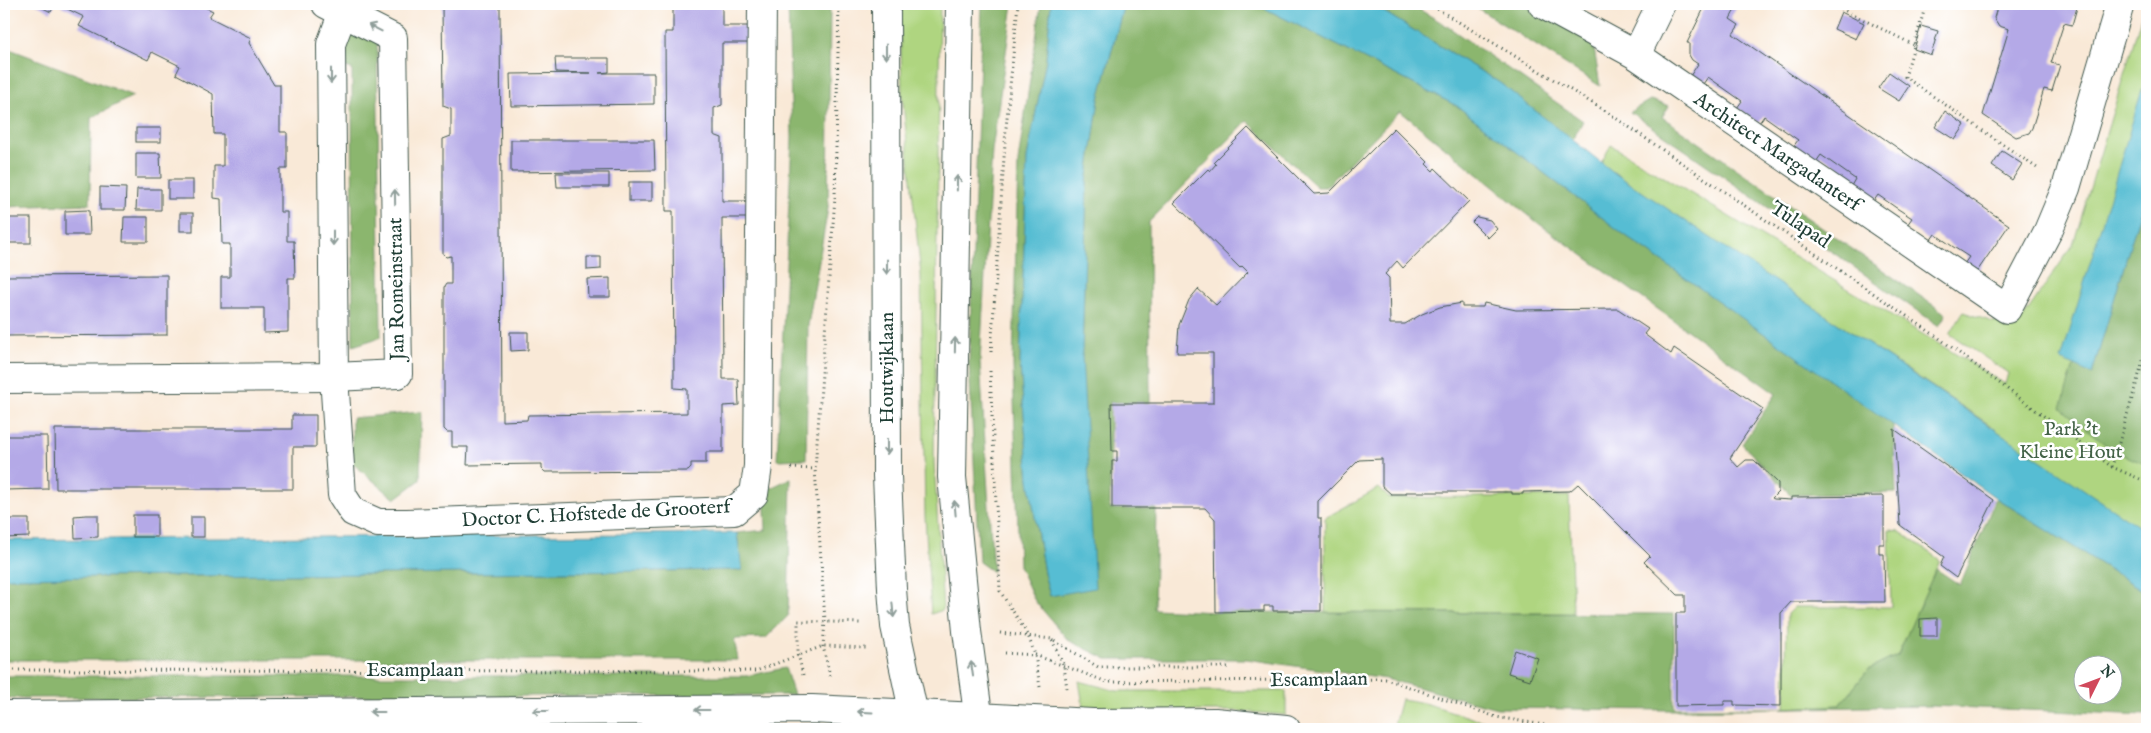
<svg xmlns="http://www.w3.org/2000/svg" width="2151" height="733" font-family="'IM FELL English',serif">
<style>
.green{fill:#afd580;stroke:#67895a}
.forest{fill:#8bb66e;stroke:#557a51;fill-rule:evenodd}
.water{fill:#56bdd3;stroke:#3a7d84}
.building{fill:#b4a9e7}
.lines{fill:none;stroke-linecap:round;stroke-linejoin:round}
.minor-casing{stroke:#40574c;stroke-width:30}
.secondary-casing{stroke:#40574c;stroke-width:30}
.path{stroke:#40574c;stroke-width:3;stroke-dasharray:1 4;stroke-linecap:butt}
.minor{stroke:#fff;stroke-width:28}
.secondary{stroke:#fff;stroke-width:28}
.oneway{stroke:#8f9e9a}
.labels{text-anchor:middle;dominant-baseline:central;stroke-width:5;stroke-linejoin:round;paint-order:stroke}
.street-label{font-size:20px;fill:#1f3d34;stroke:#fff}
.park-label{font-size:20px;fill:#436347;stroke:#fff}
</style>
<rect width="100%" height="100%" fill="#fff"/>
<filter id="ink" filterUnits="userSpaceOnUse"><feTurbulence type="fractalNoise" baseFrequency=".02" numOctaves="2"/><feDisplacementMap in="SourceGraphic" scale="10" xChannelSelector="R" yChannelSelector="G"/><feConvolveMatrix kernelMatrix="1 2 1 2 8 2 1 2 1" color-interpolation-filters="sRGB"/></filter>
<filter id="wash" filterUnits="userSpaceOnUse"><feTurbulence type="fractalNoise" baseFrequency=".0096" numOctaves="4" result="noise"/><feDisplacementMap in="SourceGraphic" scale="20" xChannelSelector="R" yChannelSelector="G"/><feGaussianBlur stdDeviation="1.12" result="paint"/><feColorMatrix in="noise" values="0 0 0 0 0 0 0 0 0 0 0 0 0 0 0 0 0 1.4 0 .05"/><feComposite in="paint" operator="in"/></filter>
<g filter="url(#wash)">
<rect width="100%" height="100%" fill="#f9e9d7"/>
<!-- green -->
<g class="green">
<path d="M900 4H940L934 462 943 610 931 614 925 516 921 275 902 94Z"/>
<path d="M2145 4H2147V593L1993 427 1657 203 1601 163 1611 145 2005 384 2008 373 1950 334 1963 312 1993 322 2024 316 2073 245Z"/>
<path d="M1379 488 1389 498 1569 496 1573 613 1325 612V518Z"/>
<path d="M1889 530 1899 531 1940 560 1898 655 1868 670 1840 705 1785 708 1787 614 1794 607H1891Z"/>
<path d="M1079 681 1117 691H1286V715L1237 711H1084Z"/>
<path d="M1401 699C1429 702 1453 713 1479 720 1494 725 1510 726 1525 729H1393Z"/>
</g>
<!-- forest -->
<g class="forest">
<path d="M788 4H830L828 208 808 325 806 459 777 460 792 137Z"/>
<path d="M982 4H1013L992 150 980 362 993 572 979 562 969 362Z"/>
<path d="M1041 4H1051L1046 60 1027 158 1020 364 1029 480 1044 573 1050 596 1082 356 1087 182 1099 99 1124 4H1256L1457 106 1622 233 1893 424 1896 493 1791 495 1742 444 1776 394 1538 223 1400 111 1326 187H1317L1247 121 1149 222 1150 402H1110V509H1156L1154 609 1215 612 1674 614V708H1785L1840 705 1868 670 1898 655 1936 569 1960 585 1996 498 2147 593V715L1931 706 1668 710 1497 708 1386 679 1246 659H1107L1068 640 1035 601 1019 566 1013 365 1018 162ZM2084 666H2114V696H2084Z"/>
<path d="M1371 4H1410L1444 24 1583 121 1572 141 1500 83Z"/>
<path d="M1471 4H1565L1598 21 1594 48 1600 86Z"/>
<path d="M343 22 377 42 381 337 353 346 352 69 341 65Z"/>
<path d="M7 48 133 96 91 118 90 204 4 207V54Z"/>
<path d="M1650 100 1669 106 1662 117 1946 314 1939 326 1630 112Z"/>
<path d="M2147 189V465L2112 450 2061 408 2074 365 2092 374Z"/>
<path d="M422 412 420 480 395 499 352 463V418Z"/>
<path d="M791 478 788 616 766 638 734 639 738 660H4V578L741 570 737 533 766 530 764 491Z"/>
<path d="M785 668 794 695 4 698V676H746Z"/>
</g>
<!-- water -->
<g class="water">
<path d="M1051 4H1124L1099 99 1087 182 1082 356 1095 588 1050 596 1044 573 1029 480 1020 364 1027 158 1046 60Z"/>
<path d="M1256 4H1371L1500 83 1616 174 2147 532V593L1996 498 1622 233 1457 106Z"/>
<path d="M2147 73V189L2092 374 2061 360Z"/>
<path d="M737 533 742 570 4 578V540Z"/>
</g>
<g id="blocks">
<!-- building -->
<g class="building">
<path d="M35 4H55L51 12Z"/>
<path d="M57 4H198L213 11 209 17 251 38 249 43 274 85H280V132H287V169H280V212H287V241H294L295 278H288V332L264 333V308H221V277H230V244H222L221 199 214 198V166H223V134H214L213 94 176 74 180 66 152 52 148 60 79 26 84 17Z"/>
<path d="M442 4H500L502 421 527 420 528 415 687 413V389L674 388 673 211H666L665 32H673V4H722V26H748V43H722V105L714 108V135L722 138V201H749V218H722L723 379H738L739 405 723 406V452H706V463H691V468L688 471 545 472 542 469V464L467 465 468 447H452V432H447L444 429V287L446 284H451V256L446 257 443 254V139L451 136V109L443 106Z"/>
<path d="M1706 4H1738L1730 19 1739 25 1733 34 2009 225 1976 273 1964 264 1969 257 1952 246 1935 234 1930 241 1907 225 1912 218 1895 207 1878 195 1873 202 1851 186 1855 179 1821 155 1816 162 1793 147 1798 140 1764 116 1759 123 1737 108 1742 101 1708 77 1703 84 1690 76 1698 64 1692 60 1689 55V43H1687Z"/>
<path d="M1781 4H1797L1794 9Z"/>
<path d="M1900 4H1918L1917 9Z"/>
<path d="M1998 4H2078L2072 25 2064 23 2051 63 2060 65 2052 91 2044 89 2032 128 2029 133 2016 137 1983 115 2009 29 1999 26 1994 18Z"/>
<path d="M1841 12 1864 23 1856 39 1834 29Z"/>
<path d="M1921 26 1938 31 1931 55 1914 49Z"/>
<path d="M555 58H609V72L599 73H654V104L511 106 510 74 591 73 556 72Z"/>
<path d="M1889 72 1909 86 1899 101 1878 88Z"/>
<path d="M1945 111 1965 125 1955 140 1935 127Z"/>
<rect x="136" y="128" width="25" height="14"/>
<path d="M1248 128 1314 194 1329 193 1394 128 1428 162 1426 164 1433 171 1435 168 1469 201 1403 268 1397 261 1385 274 1389 278 1390 324H1405L1422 314 1440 307 1462 303V307H1483L1484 303 1516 310 1618 309 1648 329 1644 334 1671 354 1674 348 1763 409 1730 458 1738 467 1746 460H1754L1778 483V492L1772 498 1774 499 1791 500V497L1884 496V544H1879V554H1884L1885 602H1791L1781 613V706L1734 705V701H1724V705L1676 706V613H1685V595H1678L1644 562 1650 556 1578 484 1570 491 1523 492V494H1512V492H1406V494H1391L1382 486V459L1359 460 1318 501V518H1321V611H1273V606H1264V611L1216 612 1215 519 1205 508H1112V461H1117V451H1112L1111 403H1213V353H1177L1179 325 1189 300 1198 289 1216 305 1248 272 1242 266 1240 268 1174 203 1208 169 1210 171 1216 164 1214 162Z"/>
<path d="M511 140H654L655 170 511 172Z"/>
<path d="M2002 151 2022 164 2012 180 1992 166Z"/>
<path d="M136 153H160L161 178H136Z"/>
<path d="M556 173H609V187H557Z"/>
<rect x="168" y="180" width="25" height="19"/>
<rect x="629" y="182" width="23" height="19"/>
<path d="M100 187 126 188 125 210H100Z"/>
<path d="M137 189H161V210H136Z"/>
<path d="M89 210 90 235H65V211Z"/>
<rect x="180" y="213" width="13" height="18"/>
<path d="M124 217H148V242H123Z"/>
<path d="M1477 217 1490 220 1497 229 1488 238 1472 222Z"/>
<rect x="7" y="218" width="24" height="25"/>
<path d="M587 257H601V269L587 270Z"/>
<path d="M167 275V335L4 336V276Z"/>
<path d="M610 278V297H588L587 279Z"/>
<path d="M510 332H528V350L511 351Z"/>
<path d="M292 415H316V447H293V489H56L55 429H292Z"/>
<path d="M1894 429 1994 500 1956 578 1940 566 1944 557 1900 525Z"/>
<path d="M4 436H47L48 489 4 490Z"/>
<path d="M86 515H98V537L75 538 74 516Z"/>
<rect x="133" y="515" width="24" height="22"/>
<rect x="191" y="517" width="13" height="20"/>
<path d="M5 519H29V537L5 538Z"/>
<path d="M1937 618V636H1920V619Z"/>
<path d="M1515 650 1538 658 1530 680 1508 673Z"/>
</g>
</g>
</g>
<g filter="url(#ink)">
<use href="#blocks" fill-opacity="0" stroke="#40574c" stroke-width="1"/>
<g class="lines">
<defs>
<g id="minor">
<path d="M1542 4 1636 55 2007 309 2048 231 2066 188 2120 4"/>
<path d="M343 12 331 44 334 377 342 495 353 512 378 523H407L734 511 754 494 758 466 762 4"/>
<path d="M1636 55 1661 4"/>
<path d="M4 379 334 377 398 374 393 38 326 4"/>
<path d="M978 717 1093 723 1215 722 1286 729"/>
</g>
<g id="secondary">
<path d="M886 4 887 476 892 589 895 626 917 729"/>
<path d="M960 4 952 477 967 631 980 729"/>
<path d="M4 715 812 709 978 717"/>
</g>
</defs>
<!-- minor casing -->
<use href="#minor" class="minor-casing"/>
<!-- secondary casing -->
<use href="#secondary" class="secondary-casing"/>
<!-- path -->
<g class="path">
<path d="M1429 4 1607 112 1939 338 2112 467 2147 482"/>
<path d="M1832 4 1914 45"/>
<path d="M1926 4 1905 77 2037 168"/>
<path d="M991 352 1006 128 1018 4"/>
<path d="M990 371 1000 591 1028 635 1035 655 1040 687"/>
<path d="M2112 467 2147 347"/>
<path d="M791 468 815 469"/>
<path d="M1000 633 1052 639 1098 667H1230"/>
<path d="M1052 640 1064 666 1067 689"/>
<path d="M1005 653 1035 655 1107 682 1386 679 1496 717 1569 729"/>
<path d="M4 670 756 671 823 646 866 648"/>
<path d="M803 675 798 654V621L862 623"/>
<path d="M830 676 823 646 825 621 815 469 835 197 839 4"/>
</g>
<!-- minor -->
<use href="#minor" class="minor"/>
<!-- secondary -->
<use href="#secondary" class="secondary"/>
</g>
<!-- one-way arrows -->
<defs><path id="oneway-shaft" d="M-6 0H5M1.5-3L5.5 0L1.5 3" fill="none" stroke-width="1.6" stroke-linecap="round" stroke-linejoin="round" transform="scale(1.25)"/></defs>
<g class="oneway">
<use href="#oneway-shaft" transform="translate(375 28) rotate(-153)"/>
<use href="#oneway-shaft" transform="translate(886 52) rotate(90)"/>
<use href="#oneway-shaft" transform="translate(331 76) rotate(90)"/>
<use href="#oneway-shaft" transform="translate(957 183) rotate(-89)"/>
<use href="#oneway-shaft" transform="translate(395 197) rotate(-91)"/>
<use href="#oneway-shaft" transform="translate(333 238) rotate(90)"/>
<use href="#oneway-shaft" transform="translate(887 267) rotate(90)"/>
<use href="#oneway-shaft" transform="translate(955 345) rotate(-89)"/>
<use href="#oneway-shaft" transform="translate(887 447) rotate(90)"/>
<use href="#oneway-shaft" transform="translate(955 508) rotate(-95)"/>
<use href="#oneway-shaft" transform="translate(893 610) rotate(85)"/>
<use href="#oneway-shaft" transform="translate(972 669) rotate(-98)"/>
<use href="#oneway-shaft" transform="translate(702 710) rotate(180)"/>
<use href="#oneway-shaft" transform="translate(540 711) rotate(180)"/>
<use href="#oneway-shaft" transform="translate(377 712) rotate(180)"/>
<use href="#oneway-shaft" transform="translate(865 712) rotate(-177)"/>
</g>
</g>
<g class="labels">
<!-- street labels -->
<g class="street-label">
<text transform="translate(1777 152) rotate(34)">Architect Margadanterf</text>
<text transform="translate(1800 225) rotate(34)">Tulapad</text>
<text transform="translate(397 289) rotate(-91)">Jan Romeinstraat</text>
<text transform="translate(887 368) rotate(-90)">Houtwijklaan</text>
<text transform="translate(596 514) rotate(-3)">Doctor C. Hofstede de Grooterf</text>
<text x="415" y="670">Escamplaan</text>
<text transform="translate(1319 680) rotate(-1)">Escamplaan</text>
</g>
<!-- park labels -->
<g class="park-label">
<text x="2071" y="429">Park 't<tspan x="2071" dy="23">Kleine Hout</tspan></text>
</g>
</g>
<!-- margin -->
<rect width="2151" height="733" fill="none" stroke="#fff" stroke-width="20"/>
<!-- north arrow -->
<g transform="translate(2098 680) rotate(48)"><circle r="24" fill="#ffffff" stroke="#a5b1ae"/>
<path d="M0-4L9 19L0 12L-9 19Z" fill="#d1495b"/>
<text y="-8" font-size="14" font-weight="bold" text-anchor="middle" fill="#1f3d34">N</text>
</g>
</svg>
